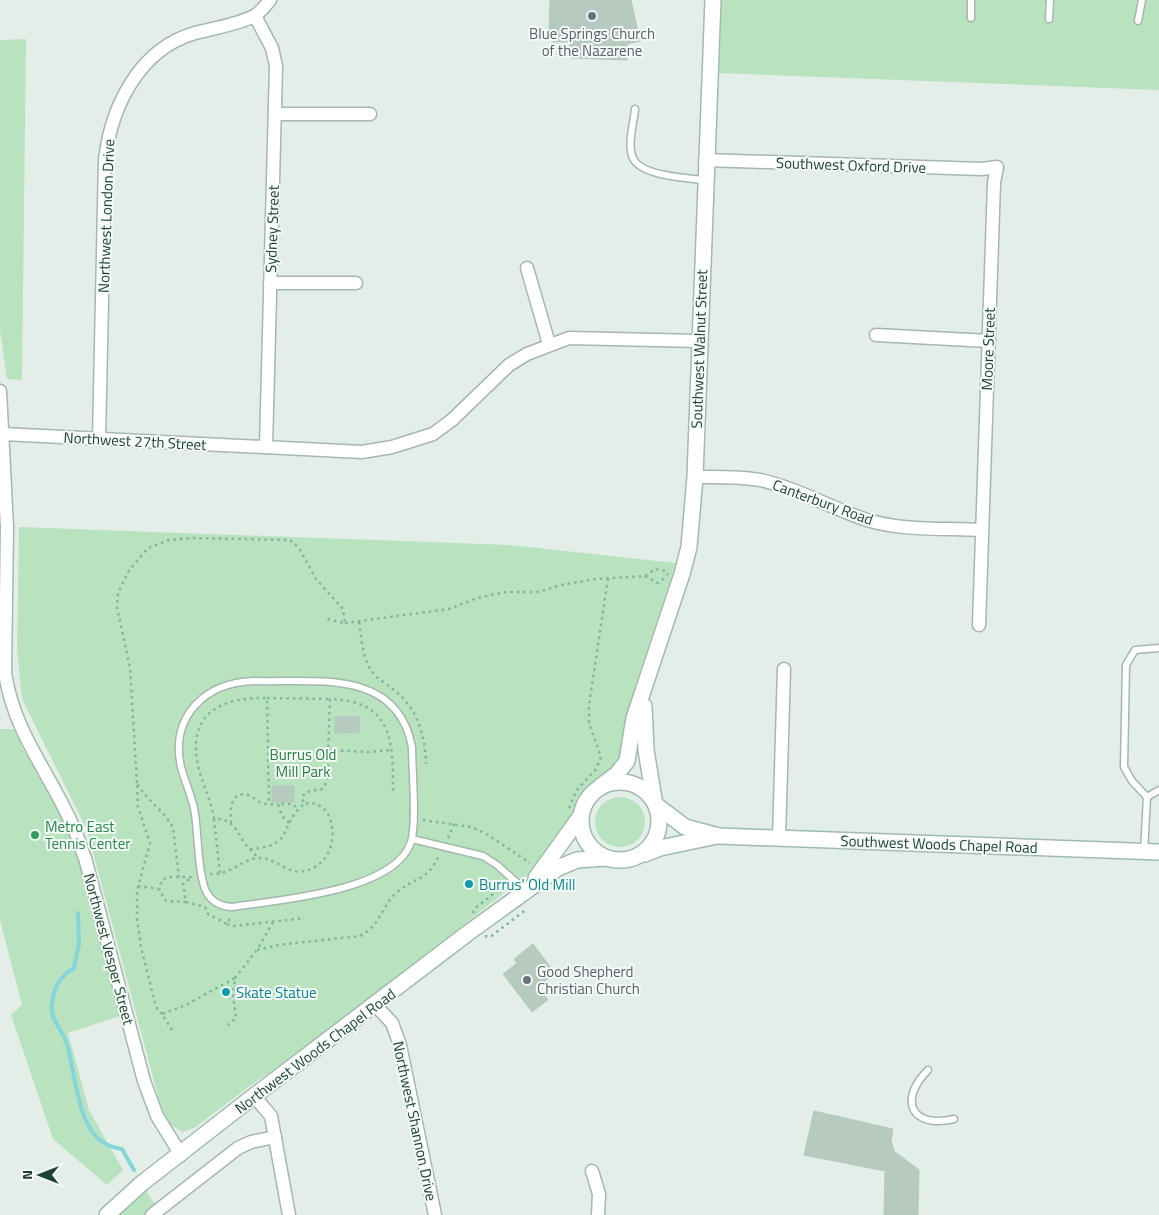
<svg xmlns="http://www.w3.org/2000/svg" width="1159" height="1215" font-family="'Titillium Web',sans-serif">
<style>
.green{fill:#b9e2bf}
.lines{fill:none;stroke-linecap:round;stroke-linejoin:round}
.stream{stroke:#84d6da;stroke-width:4}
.building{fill:#b7cac0;stroke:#b4c9be}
.lane-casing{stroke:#a5b7af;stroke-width:9}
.street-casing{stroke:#a5b7af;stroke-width:15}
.secondary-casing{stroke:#9fbbae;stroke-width:18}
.path{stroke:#7fb69e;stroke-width:2.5;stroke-dasharray:2.5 4;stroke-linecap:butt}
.lane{stroke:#fff;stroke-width:6}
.street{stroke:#fff;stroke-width:12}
.secondary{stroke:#fff;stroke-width:15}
.worship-dot{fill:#6b7280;stroke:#f4faf6;stroke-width:2}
.leisure-dot{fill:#2e9e5b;stroke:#f4faf6;stroke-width:2}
.culture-dot{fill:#0f9aa8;stroke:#f4faf6;stroke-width:2}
.labels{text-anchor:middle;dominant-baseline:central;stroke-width:4;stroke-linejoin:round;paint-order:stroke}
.worship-label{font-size:15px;fill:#5b616d;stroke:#f4faf6}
.street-label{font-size:15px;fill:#204235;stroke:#f4faf6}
.park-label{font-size:15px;fill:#257e3d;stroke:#f4faf6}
.leisure-label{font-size:15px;fill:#27864d;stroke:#f4faf6;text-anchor:start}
.culture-label{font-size:15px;fill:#0d838f;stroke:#f4faf6;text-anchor:start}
</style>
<rect width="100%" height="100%" fill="#e3eee8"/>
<!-- green -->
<g class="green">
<path d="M722 0H1159V90L719 73Z"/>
<path d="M26 39 22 380 7 379 0 330V40Z"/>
<path d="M19 527 510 545 676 563 636 683 620 762 582 799 570 825 536 868 311 1044 254 1083 194 1128 183 1132 171 1125 161 1107 87 830 22 699 17 649Z"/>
<path d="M0 729H14L23 749 39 772 60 812 79 858 120 1016 68 1033 89 1110 123 1170 107 1185 53 1139 11 1015 22 1005 0 920Z"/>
<circle cx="620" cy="822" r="25"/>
<path d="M141 1184 163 1215H107Z"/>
</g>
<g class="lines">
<!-- stream -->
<path class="stream" d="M78 913 79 944 74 968C60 977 55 985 52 1002 49 1020 62 1028 67 1044 75 1071 77 1127 104 1143 109 1146 116 1148 122 1149L134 1170"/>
</g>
<!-- building -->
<g class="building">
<path d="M550 0H631L640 41 627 44V60L570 58V42H553V32H549Z"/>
<path d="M335 717H360L359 732 335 733Z"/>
<rect x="272" y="786" width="22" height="16"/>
<path d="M533 944 555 973 538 987 548 1000 532 1012 503 974 517 963 514 959Z"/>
<path d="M814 1111 893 1129 891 1140 894 1151 919 1170 918 1215H884L885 1171 804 1155Z"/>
</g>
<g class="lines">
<defs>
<g id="lane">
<path d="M971 18V0"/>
<path d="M1049 19 1050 0"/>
<path d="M1138 21 1142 0"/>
<path d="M635 109C634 122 626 147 634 160 644 176 687 178 704 180"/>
<path d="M253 681C314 683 397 667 412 747 412 770 417 823 411 842 395 892 277 900 232 907 222 907 212 902 207 893 198 878 198 833 195 814 193 798 185 783 181 767 170 716 205 683 253 681Z"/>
<path d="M1147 797 1159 790"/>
<path d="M412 839 483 856 497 865 526 891"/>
<path d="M1144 852 1147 797 1132 781 1124 767 1126 665 1135 650 1159 648"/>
<path d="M928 1070C898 1100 911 1129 954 1119"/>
</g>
<g id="street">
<path d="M255 16 272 48 276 66 266 447"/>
<path d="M275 114H370"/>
<path d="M705 160 982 169 997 167 994 183 979 625"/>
<path d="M527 268 549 344"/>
<path d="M270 283H356"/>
<path d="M876 335 989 341"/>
<path d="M0 391 7 527 5 673C14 732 47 769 71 822 77 833 80 846 85 858L144 1081 157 1116 181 1155"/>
<path d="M3 434 362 452 392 447 433 434 452 420 509 365 527 354 569 338 699 341"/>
<path d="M99 439 105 160C111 107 139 49 195 33 214 28 236 25 254 16 260 13 266 5 270 0"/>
<path d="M695 477C716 477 738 476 760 480 797 488 831 508 867 520 903 531 944 528 981 530"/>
<path d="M779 838 784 669"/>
<path d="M375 1005 392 1023 400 1045 435 1215"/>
<path d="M254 1096 271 1116 289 1215"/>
<path d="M592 1171 599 1194 598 1215"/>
<path d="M152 1215 238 1148 251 1142 275 1137"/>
</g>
<g id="secondary">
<path d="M644 706 646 750 654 799"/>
<circle cx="620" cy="821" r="39"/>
<path d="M601 786 617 774 627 761 634 718 682 574 689 547 695 477 713 0"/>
<path d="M656 805 685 827 719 836 1159 852"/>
<path d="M645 854 660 848 717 836"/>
<path d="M536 878 580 817"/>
<path d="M107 1215 141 1184 254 1096 468 933 558 868 577 860 606 858"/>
</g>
</defs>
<!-- lane casing -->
<use href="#lane" class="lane-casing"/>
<!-- street casing -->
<use href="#street" class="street-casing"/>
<!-- secondary casing -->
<use href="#secondary" class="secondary-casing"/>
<!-- path -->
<g class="path">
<path d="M645 576 658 583 667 576"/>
<path d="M359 622C361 635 362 654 369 667 374 677 385 683 394 690 418 709 425 735 426 764"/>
<path d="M345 623 449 609 477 598 506 592H538L561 585 596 579 645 576 655 569 666 571 668 575"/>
<path d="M267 698 330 699"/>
<path d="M328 750 368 752 393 750"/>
<path d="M137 783 130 668 117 607 118 593 128 572 148 548 169 540 192 538 290 540 299 548 316 579 343 609 345 623 326 619"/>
<path d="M569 808 576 791 596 769 601 757 589 723V705L608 578"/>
<path d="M214 819C211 798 200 780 197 760 189 710 226 697 267 698L269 804"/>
<path d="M423 820 471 827 485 833 530 863"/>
<path d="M231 823C230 811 230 790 248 795 254 797 257 801 262 803 267 805 273 804 278 804"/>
<path d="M289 823 282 816 278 804H293L298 809"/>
<path d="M448 838 454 824"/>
<path d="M250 849C296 846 277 827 304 804"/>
<path d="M220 873 214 819C230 818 235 827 242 839 246 846 253 852 258 858"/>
<path d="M210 874C215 874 220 874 225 872 237 868 246 858 260 858 279 858 290 881 315 867 344 850 335 796 304 804L302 797 306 792 322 789 327 782 330 699C393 701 393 741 393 792"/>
<path d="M138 886 159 889 162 880 168 877H192L183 884 186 902 166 901 159 889"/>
<path d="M186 902 205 907 208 914 227 924 231 916"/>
<path d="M473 913 474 909 506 884"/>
<path d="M273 922 257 950 278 945 360 936C380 926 380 910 394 895 412 877 427 883 439 855"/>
<path d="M227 924 234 926 304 918"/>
<path d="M485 936 490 937 527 909"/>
<path d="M235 978 257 950"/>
<path d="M162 1014 156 1007 141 947 137 919V891L150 843 138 807 137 783C146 800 165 811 173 828L179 877"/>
<path d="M172 1030 162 1014 186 1005 235 978 233 995 236 1018 228 1025"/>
</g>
<!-- lane -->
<use href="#lane" class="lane"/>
<!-- street -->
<use href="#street" class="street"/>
<!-- secondary -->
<use href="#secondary" class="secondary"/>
</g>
<!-- markers -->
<g class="worship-dot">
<circle cx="592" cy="16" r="5"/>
<circle cx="527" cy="980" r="5"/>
</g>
<circle class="leisure-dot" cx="35" cy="835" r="5"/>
<g class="culture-dot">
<circle cx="469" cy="884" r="5"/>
<circle cx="226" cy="992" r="5"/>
</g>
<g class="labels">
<!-- worship labels -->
<g class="worship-label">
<text x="592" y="33">Blue Springs Church<tspan x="592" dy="17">of the Nazarene</tspan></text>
<text x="537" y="971" text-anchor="start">Good Shepherd<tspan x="537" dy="17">Christian Church</tspan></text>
</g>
<!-- street labels -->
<g class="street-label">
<text transform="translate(851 165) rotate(2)">Southwest Oxford Drive</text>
<text transform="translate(106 216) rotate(-88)">Northwest London Drive</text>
<text transform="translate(272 229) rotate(-88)">Sydney Street</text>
<text transform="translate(699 349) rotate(-88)">Southwest Walnut Street</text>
<text transform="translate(988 349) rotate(-88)">Moore Street</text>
<text transform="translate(135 441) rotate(3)">Northwest 27th Street</text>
<text transform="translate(823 502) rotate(20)">Canterbury Road</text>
<text transform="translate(939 844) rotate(2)">Southwest Woods Chapel Road</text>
<text transform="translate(109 949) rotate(75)">Northwest Vesper Street</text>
<text transform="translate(315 1051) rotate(-37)">Northwest Woods Chapel Road</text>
<text transform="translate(415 1121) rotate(78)">Northwest Shannon Drive</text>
</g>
<!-- park labels -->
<g class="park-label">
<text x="303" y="754">Burrus Old<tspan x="303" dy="17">Mill Park</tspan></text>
</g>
<!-- leisure labels -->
<g class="leisure-label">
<text x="45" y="826">Metro East<tspan x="45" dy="17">Tennis Center</tspan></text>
</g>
<!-- culture labels -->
<g class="culture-label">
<text x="479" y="884">Burrus' Old Mill</text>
<text x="236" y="992">Skate Statue</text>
</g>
</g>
<!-- north arrow -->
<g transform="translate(40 1175) rotate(270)" stroke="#f4faf6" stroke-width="4" paint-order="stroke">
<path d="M0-4L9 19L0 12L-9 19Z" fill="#204235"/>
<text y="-8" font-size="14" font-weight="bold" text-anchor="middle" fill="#204235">N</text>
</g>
</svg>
